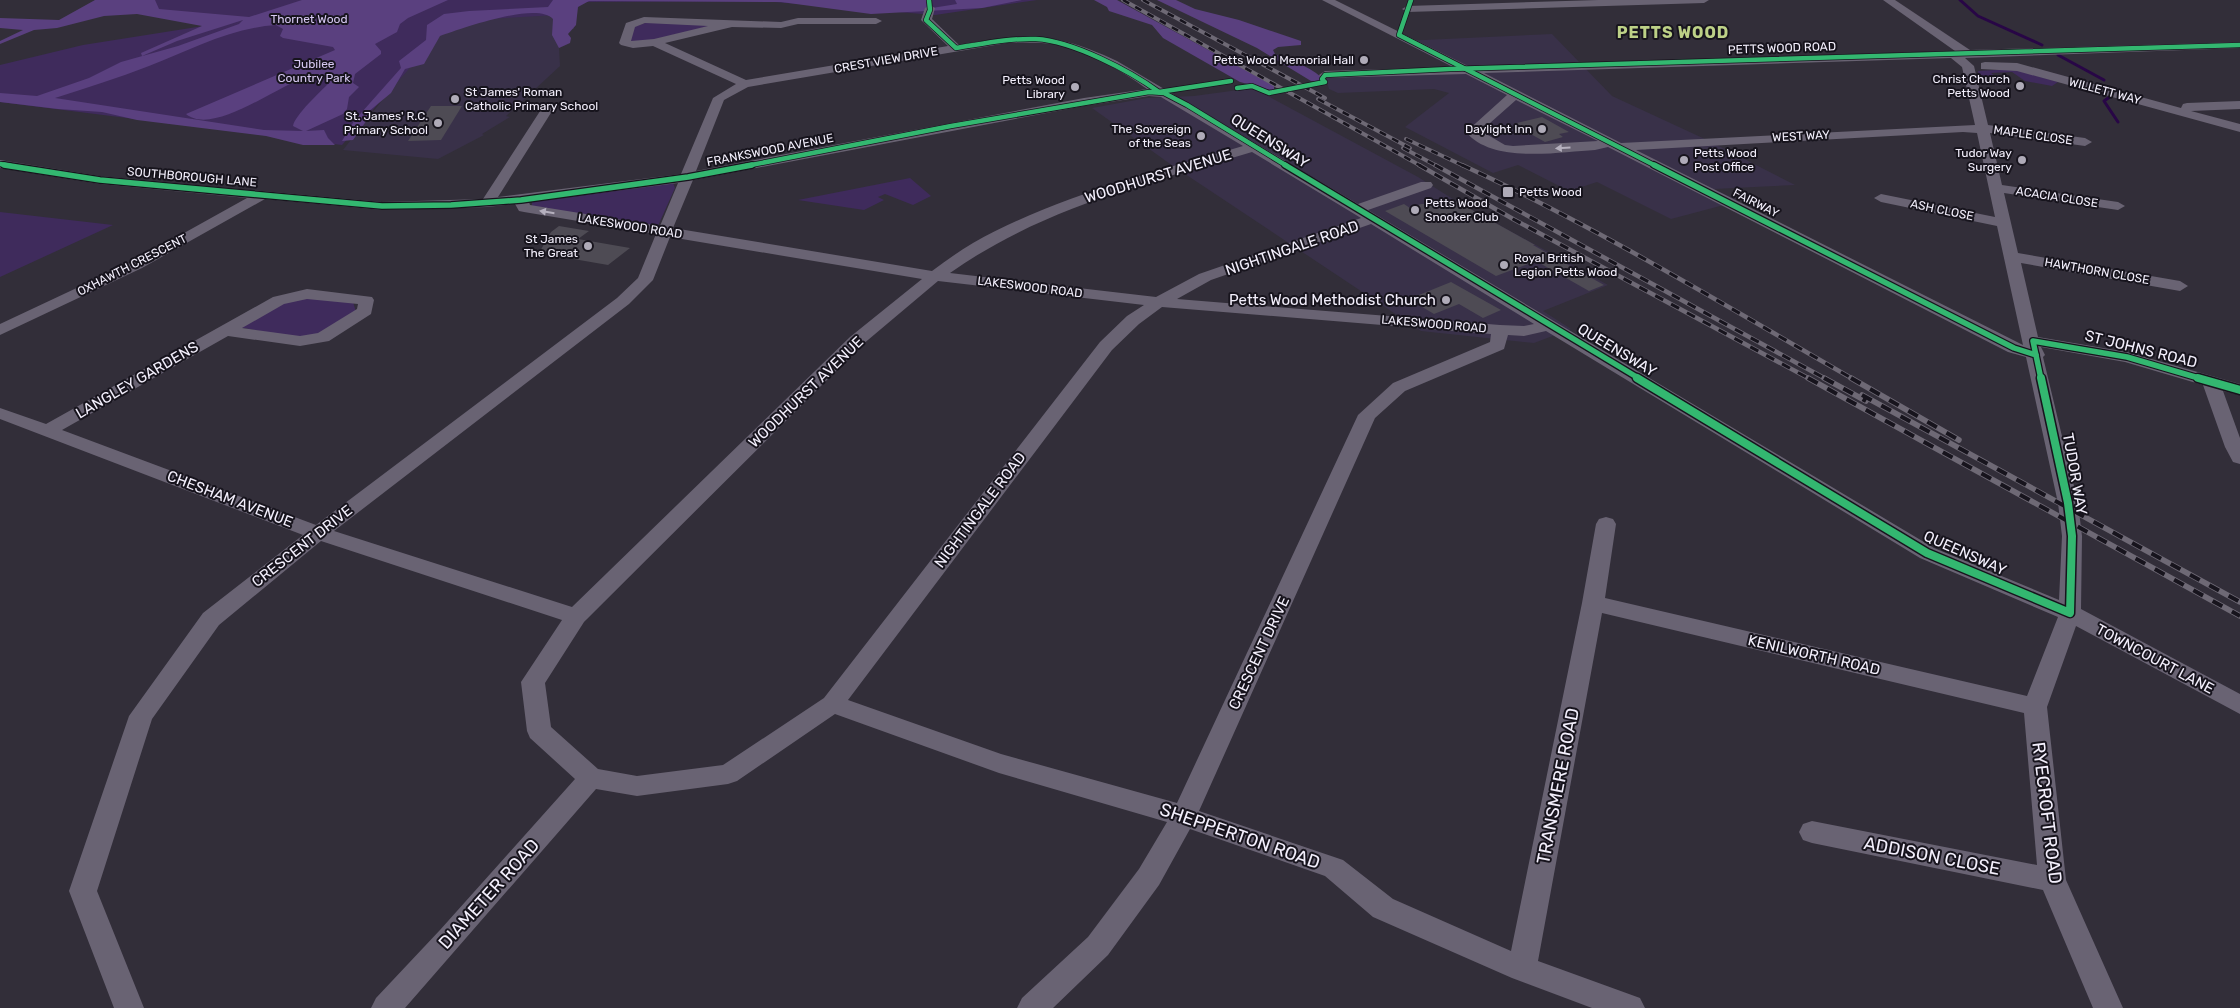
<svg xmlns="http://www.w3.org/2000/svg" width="2240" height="1008" font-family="Rubik,sans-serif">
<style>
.built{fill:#393149}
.green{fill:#3f2b5c}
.forest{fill:#5a407f;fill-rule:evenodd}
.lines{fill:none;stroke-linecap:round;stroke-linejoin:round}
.stream{stroke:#280646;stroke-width:3}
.building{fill:#4e4b54}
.minor{fill:#696373;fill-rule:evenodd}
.rail-far2-casing{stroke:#6e6975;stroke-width:4}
.rail-far1-casing{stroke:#6e6975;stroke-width:4.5}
.rail-casing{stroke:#6e6975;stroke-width:5.5}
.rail-far2{stroke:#17141d;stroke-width:2.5;stroke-dasharray:7;stroke-linecap:butt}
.rail-far1{stroke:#17141d;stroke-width:3;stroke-dasharray:9;stroke-linecap:butt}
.rail{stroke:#17141d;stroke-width:4;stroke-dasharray:11;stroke-linecap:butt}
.cycleway-far2-casing{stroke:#17141d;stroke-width:6}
.cycleway-far1-casing{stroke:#17141d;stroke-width:8}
.cycleway-casing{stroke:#17141d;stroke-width:11}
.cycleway-far2{stroke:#33b770;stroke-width:4.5}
.cycleway-far1{stroke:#33b770;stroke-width:5.5}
.cycleway{stroke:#33b770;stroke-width:8}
.oneway{fill:#b5b0be}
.poi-dot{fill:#afabb8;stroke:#17141d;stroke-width:2}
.labels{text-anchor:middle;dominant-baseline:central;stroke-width:4;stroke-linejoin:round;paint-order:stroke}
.far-park-label{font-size:12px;fill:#d7c9f2;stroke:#17141d}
.far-street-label{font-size:12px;fill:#f3effc;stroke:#17141d}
.far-poi-label{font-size:12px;fill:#f3effc;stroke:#17141d;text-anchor:end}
.street-label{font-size:15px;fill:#f3effc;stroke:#17141d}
.poi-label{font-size:15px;fill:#f3effc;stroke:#17141d;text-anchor:end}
.far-district-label{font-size:16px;font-weight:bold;letter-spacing:1px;fill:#bdd187;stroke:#17141d}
.near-street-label{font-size:18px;fill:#f3effc;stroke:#17141d}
</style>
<rect width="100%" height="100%" fill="#322e39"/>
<!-- built -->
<g class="built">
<path d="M573 12 574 29H567L559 48 560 66 506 116 510 117 482 134 484 135 438 159 343 150 447 18Z"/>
<path d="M1552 34 1612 96 1707 140 1795 185 1714 189 1739 201 1671 219 1597 182 1569 191 1518 165 1493 173 1405 127 1449 93 1434 89 1338 93 1329 89 1325 76 1456 69 1402 41Z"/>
<path d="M1253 88 1418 177 1456 201 1608 285 1543 311 1571 329 1534 343 1421 331 1173 166 1092 108 1147 98 1194 96Z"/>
</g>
<!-- green -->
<g class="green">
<path d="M102 0H1037L935 15 762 1 588 2 561 3 558 15 451 21 342 145 0 102V65L83 45 216 24Z"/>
<path d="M648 22 706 24 711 26 639 43 628 42 633 27Z"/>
<path d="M2013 69 2058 82 2052 86 2025 81 2012 72 1991 73 2005 83H2000L2002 85 1980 82 1978 71Z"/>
<path d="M910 178 931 196 913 205 885 194 878 197 884 200 864 210 798 200Z"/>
<path d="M673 183 675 188 657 228 532 206V201Z"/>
<path d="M0 212 113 225 0 277Z"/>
<path d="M306 298 353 302 356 312 319 335 299 338 238 327 282 303Z"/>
</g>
<!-- forest -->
<g class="forest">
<path d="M95 0H155L159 9 249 17 302 0H448L408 18 400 24 397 32 375 44 381 51V54L355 74 353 83 359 87 349 97 347 109 343 114 306 131 324 130 328 138 335 145H303L266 136 137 120 102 112 58 109 0 102V93L37 96 89 78 121 62 178 46 239 24 243 20 177 41 142 56 141 53 202 26 137 14 104 16 57 28 34 30 0 44V41L23 30 0 28V18L59 20ZM276 25 283 29 280 36 283 38 333 47 335 50 186 114C214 137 280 83 310 76 316 74 322 75 329 75V83C320 92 295 115 293 126L303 131 264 130 55 98C86 88 118 78 149 66 190 50 231 28 276 25Z"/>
<path d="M553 0H931L932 8 957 4 955 0H1022L982 8 871 14 781 2 589 1 578 7 576 25 568 34 571 38 570 43 559 48 552 35 553 19C537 1 461 29 440 36L424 64 405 69 391 93 368 112 369 117 353 140 342 141 354 121 401 68 399 61 426 40 427 25 444 14 469 11 548 7Z"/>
<path d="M1094 0H1117L1267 82 1274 86V91L1240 82 1163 38 1152 25 1109 11 1107 7Z"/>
<path d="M1157 0H1176L1195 9 1239 20 1301 41V45L1278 47 1273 50 1275 54C1291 61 1307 65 1321 77L1318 82 1311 81 1257 48Z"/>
</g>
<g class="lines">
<!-- stream -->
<g class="stream">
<path d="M1960 0 1978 16 2042 45"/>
<path d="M2058 55 2104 80"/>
<path d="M2111 96 2104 101 2118 122"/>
</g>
</g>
<!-- building -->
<g class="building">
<path d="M431 106H462L441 140 408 141Z"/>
<path d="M1542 117 1569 132 1559 134 1563 137 1545 142 1513 124Z"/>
<path d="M1456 201 1535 245H1533L1604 285 1589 291 1536 261 1496 276 1385 211 1404 204 1410 208 1421 204H1446Z"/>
<path d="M559 226 589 231 578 239 630 248 608 265 539 253 551 232Z"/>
<path d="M1451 282 1501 310 1483 318 1459 304 1434 314 1409 299Z"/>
</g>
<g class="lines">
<!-- minor -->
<g class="minor">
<path d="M1322 0H1335L1470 67 1955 51 1883 0H1895L1970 50 2240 42V48L1965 58 1974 66 1988 125 2085 138 2092 142 2085 146 1990 133 2002 185 2118 202 2125 206 2118 210 2004 193 2018 253 2180 281 2188 286 2180 291 2021 263 2038 337 2127 352 2240 384V395L2223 391 2240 438V464L2233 462 2225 447 2203 385 2125 362 2041 347 2045 355 2043 357 2078 503 2082 536 2081 609 2240 694V714L2076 626 2047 707 2066 880 2123 1008H2093L2043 890 1812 843 1803 840 1799 832 1803 824 1812 821 2037 865 2024 713 1602 613 1538 961 1640 998 1645 1008H1592L1512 978 1373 917 1325 876 1190 829 1159 885 1108 955 1053 1008H1017L1022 998 1088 937 1139 869 1167 822 999 773 835 714 737 781 728 784 637 796 596 789 405 1008H371L376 998 440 930 575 779 530 738 527 731 521 682 562 620 321 541 219 625 152 719 97 891 144 1008H114L69 891 129 716 203 613 303 535 0 419V408L46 424 273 297 307 289 372 297 374 300 371 314 329 341 300 346 228 336 62 430 316 525 617 298 638 278 656 234 524 212 519 211 515 204 487 207 382 210 265 199 142 268 0 335V324L132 262 247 198 100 184 0 168V160L100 176 382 202 483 199 544 105 548 104 554 108 498 197 681 174 713 98 736 84 653 46 633 48 621 45 619 43 626 23 644 17 781 22 798 18H876L882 21 876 24H798L781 28 732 27 665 43 746 80 948 46 921 20 925 8 930 5 935 8 932 19 959 45C1028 33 1052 31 1117 61L1358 204 1421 182H1431L1433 185 1431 188 1368 210 1934 548 2059 600 2062 536 2058 503 2026 357 2008 352 1608 147 1595 150C1559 152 1492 164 1466 132L1507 95 1466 74 1321 78 1319 75 1325 71 1453 67ZM645 23 708 26 654 39 631 41 635 27ZM1007 43C1022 43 1038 42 1053 44 1085 50 1121 70 1147 89L1084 98 696 171 724 100 748 87ZM1951 58 1962 67 1975 125 1621 143 1484 73ZM1149 96 1161 97 1243 146C1151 173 1057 196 973 243 959 251 946 261 932 271L673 228 693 180 1084 106ZM1516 100 1598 141 1513 146 1505 145 1481 131ZM1963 132 1977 133 1995 217 1881 194 1874 198 1881 202 1997 226 2023 345 1636 150ZM1252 152 1361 218 1199 274 1156 297 950 273C1040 209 1147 183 1252 152ZM678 183 660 226 530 205 529 202ZM1371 224 1534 324 1524 326 1500 325 1177 299 1211 280ZM670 237 922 279 850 337 572 607 334 531 629 304 653 280ZM938 281 1144 305 1127 316 1100 342 824 698 723 765 637 776 598 769 551 727 545 683 584 622 862 345ZM307 299 358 304 357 309 318 333 300 336 242 328 284 304ZM1162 307 1491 334 1490 342 1393 383 1358 415 1177 803 1001 754 848 700 1112 350 1139 324ZM1546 331 1920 558 2058 617 2027 696 1605 598 1616 524 1613 519 1606 517 1599 519 1596 524 1582 603 1511 951 1393 899 1343 860 1199 811 1375 418 1405 391 1504 349 1508 335 1524 336Z"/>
<path d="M1598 0H1709L1704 3 1407 12 1402 9 1407 6Z"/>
<path d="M1985 62 2017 63 2181 108 2183 104 2187 103 2240 101V109L2191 111 2240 124V132L2017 71 1981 69V63Z"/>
</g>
<defs>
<g id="rail-far2">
<path d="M1123 0 1421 166"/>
<path d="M1143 0 1325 98"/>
<path d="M1318 99 1410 148"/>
<path d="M1406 139 1464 166"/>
<path d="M1403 148 1437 166"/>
</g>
<g id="rail-far1">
<path d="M1419 165 1513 219 1810 379"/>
<path d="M1435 165 1826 379"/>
<path d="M1462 165C1597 227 1724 305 1853 379"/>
</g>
<g id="rail">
<path d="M1808 378 2240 616"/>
<path d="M1824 378 1866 401"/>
<path d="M1851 378 1959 440"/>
<path d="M1862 395 2240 602"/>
</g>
</defs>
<!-- rail-far2 casing -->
<use href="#rail-far2" class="rail-far2-casing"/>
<!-- rail-far1 casing -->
<use href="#rail-far1" class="rail-far1-casing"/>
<!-- rail casing -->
<use href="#rail" class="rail-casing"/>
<!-- rail-far2 -->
<use href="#rail-far2" class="rail-far2"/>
<!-- rail-far1 -->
<use href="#rail-far1" class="rail-far1"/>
<!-- rail -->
<use href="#rail" class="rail"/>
<defs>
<g id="cycleway-far2">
<path d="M929 0 930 10 926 20 956 48C982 44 1009 38 1036 39 1073 41 1130 71 1159 92"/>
<path d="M1411 0 1399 35 1656 166"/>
<path d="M1237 88 1252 86 1269 93 1325 82 1322 79 1325 75 1450 69 2240 45"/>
<path d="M1159 92 1231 81"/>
<path d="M0 164 11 166"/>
<path d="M746 166 951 126 1149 92 1164 93 1187 105 1287 166"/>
</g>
<g id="cycleway-far1">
<path d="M4 165 100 180 382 206 451 205 521 200 688 177 752 165"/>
<path d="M1285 165 1640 379"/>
<path d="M1654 165 2014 348 2036 355"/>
<path d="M2041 379 2033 341 2127 357 2202 379"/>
</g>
<g id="cycleway">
<path d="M1637 378 1927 553 2070 613 2072 536 2068 503 2041 378"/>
<path d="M2198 378 2240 390"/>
</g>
</defs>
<!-- cycleway-far2 casing -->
<use href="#cycleway-far2" class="cycleway-far2-casing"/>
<!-- cycleway-far1 casing -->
<use href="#cycleway-far1" class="cycleway-far1-casing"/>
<!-- cycleway casing -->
<use href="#cycleway" class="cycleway-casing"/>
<!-- cycleway-far2 -->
<use href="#cycleway-far2" class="cycleway-far2"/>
<!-- cycleway-far1 -->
<use href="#cycleway-far1" class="cycleway-far1"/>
<!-- cycleway -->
<use href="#cycleway" class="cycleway"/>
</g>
<!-- one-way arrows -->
<defs><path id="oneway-solid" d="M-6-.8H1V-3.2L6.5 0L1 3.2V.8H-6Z" transform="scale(1.25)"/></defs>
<g class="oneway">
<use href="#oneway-solid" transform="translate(1563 148) rotate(177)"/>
<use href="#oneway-solid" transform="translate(547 212) rotate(-171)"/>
</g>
<!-- markers -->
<g class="poi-dot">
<circle cx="1364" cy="60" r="5"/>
<circle cx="2020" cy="86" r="5"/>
<circle cx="1075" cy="87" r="5"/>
<circle cx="455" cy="99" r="5"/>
<circle cx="438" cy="123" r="5"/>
<circle cx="1542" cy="129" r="5"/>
<circle cx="1201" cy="136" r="5"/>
<circle cx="1684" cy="160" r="5"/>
<circle cx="2022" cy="160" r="5"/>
<rect x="1502" y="186" width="12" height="12" rx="2.5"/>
<circle cx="1415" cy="210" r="5"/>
<circle cx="588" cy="246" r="5"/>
<circle cx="1504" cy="265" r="5"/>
<circle cx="1446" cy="300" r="5"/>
</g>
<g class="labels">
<!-- far-park labels -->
<g class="far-park-label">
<text x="309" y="19">Thornet Wood</text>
<text x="314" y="64">Jubilee<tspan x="314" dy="14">Country Park</tspan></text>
</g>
<!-- far-street labels -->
<g class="far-street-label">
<text transform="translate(1782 48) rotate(-2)">PETTS WOOD ROAD</text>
<text transform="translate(886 60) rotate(-10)">CREST VIEW DRIVE</text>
<text transform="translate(2105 91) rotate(15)">WILLETT WAY</text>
<text transform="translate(2033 135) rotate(8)">MAPLE CLOSE</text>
<text transform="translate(1801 136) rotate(-3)">WEST WAY</text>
<text transform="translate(770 150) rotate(-11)">FRANKSWOOD AVENUE</text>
<text transform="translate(192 177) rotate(5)">SOUTHBOROUGH LANE</text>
<text transform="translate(2057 197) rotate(9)">ACACIA CLOSE</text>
<text transform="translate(1756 203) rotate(27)">FAIRWAY</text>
<text transform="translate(1942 210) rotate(12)">ASH CLOSE</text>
<text transform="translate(630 226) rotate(9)">LAKESWOOD ROAD</text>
<text transform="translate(132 265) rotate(-27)">OXHAWTH CRESCENT</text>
<text transform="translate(2097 271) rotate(10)">HAWTHORN CLOSE</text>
<text transform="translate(1030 287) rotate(7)">LAKESWOOD ROAD</text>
<text transform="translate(1434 324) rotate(5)">LAKESWOOD ROAD</text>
</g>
<!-- far-poi labels -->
<g class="far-poi-label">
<text x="1354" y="60">Petts Wood Memorial Hall</text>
<text x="2010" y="79">Christ Church<tspan x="2010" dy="14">Petts Wood</tspan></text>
<text x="1065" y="80">Petts Wood<tspan x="1065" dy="14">Library</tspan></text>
<text x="465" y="92" text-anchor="start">St James' Roman<tspan x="465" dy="14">Catholic Primary School</tspan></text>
<text x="428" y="116">St. James' R.C.<tspan x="428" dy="14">Primary School</tspan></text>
<text x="1191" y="129">The Sovereign<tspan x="1191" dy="14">of the Seas</tspan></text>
<text x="1532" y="129">Daylight Inn</text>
<text x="1694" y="153" text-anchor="start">Petts Wood<tspan x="1694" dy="14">Post Office</tspan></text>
<text x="2012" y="153">Tudor Way<tspan x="2012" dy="14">Surgery</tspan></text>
<text x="1519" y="192" text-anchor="start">Petts Wood</text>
<text x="1425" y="203" text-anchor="start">Petts Wood<tspan x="1425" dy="14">Snooker Club</tspan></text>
<text x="578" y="239">St James<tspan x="578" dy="14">The Great</tspan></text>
<text x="1514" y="258" text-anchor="start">Royal British<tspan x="1514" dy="14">Legion Petts Wood</tspan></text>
</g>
<!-- street labels -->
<g class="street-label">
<text transform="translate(1270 141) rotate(32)">QUEENSWAY</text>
<text transform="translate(1158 176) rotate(-17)">WOODHURST AVENUE</text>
<text transform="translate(1292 248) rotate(-19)">NIGHTINGALE ROAD</text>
<text transform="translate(2141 349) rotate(14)">ST JOHNS ROAD</text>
<text transform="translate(1617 350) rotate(31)">QUEENSWAY</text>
<text transform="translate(137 380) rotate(-30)">LANGLEY GARDENS</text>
<text transform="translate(806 392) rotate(-44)">WOODHURST AVENUE</text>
<text transform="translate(2075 474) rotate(80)">TUDOR WAY</text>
<text transform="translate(230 499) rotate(21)">CHESHAM AVENUE</text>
<text transform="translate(980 510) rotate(-53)">NIGHTINGALE ROAD</text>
<text transform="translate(302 546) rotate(-38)">CRESCENT DRIVE</text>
<text transform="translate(1965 553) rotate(24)">QUEENSWAY</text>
<text transform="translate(1259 653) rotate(-65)">CRESCENT DRIVE</text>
<text transform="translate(1814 655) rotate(13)">KENILWORTH ROAD</text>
<text transform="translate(2155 659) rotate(28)">TOWNCOURT LANE</text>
</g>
<!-- poi labels -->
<g class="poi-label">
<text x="1436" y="300">Petts Wood Methodist Church</text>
</g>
<!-- far-district labels -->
<g class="far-district-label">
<text x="1673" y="32">PETTS WOOD</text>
</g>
<!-- near-street labels -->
<g class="near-street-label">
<text transform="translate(1558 786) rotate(-79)">TRANSMERE ROAD</text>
<text transform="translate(2047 813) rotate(83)">RYECROFT ROAD</text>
<text transform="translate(1240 836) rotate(19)">SHEPPERTON ROAD</text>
<text transform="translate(1932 856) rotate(11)">ADDISON CLOSE</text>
<text transform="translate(489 894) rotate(-48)">DIAMETER ROAD</text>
</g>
</g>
</svg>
